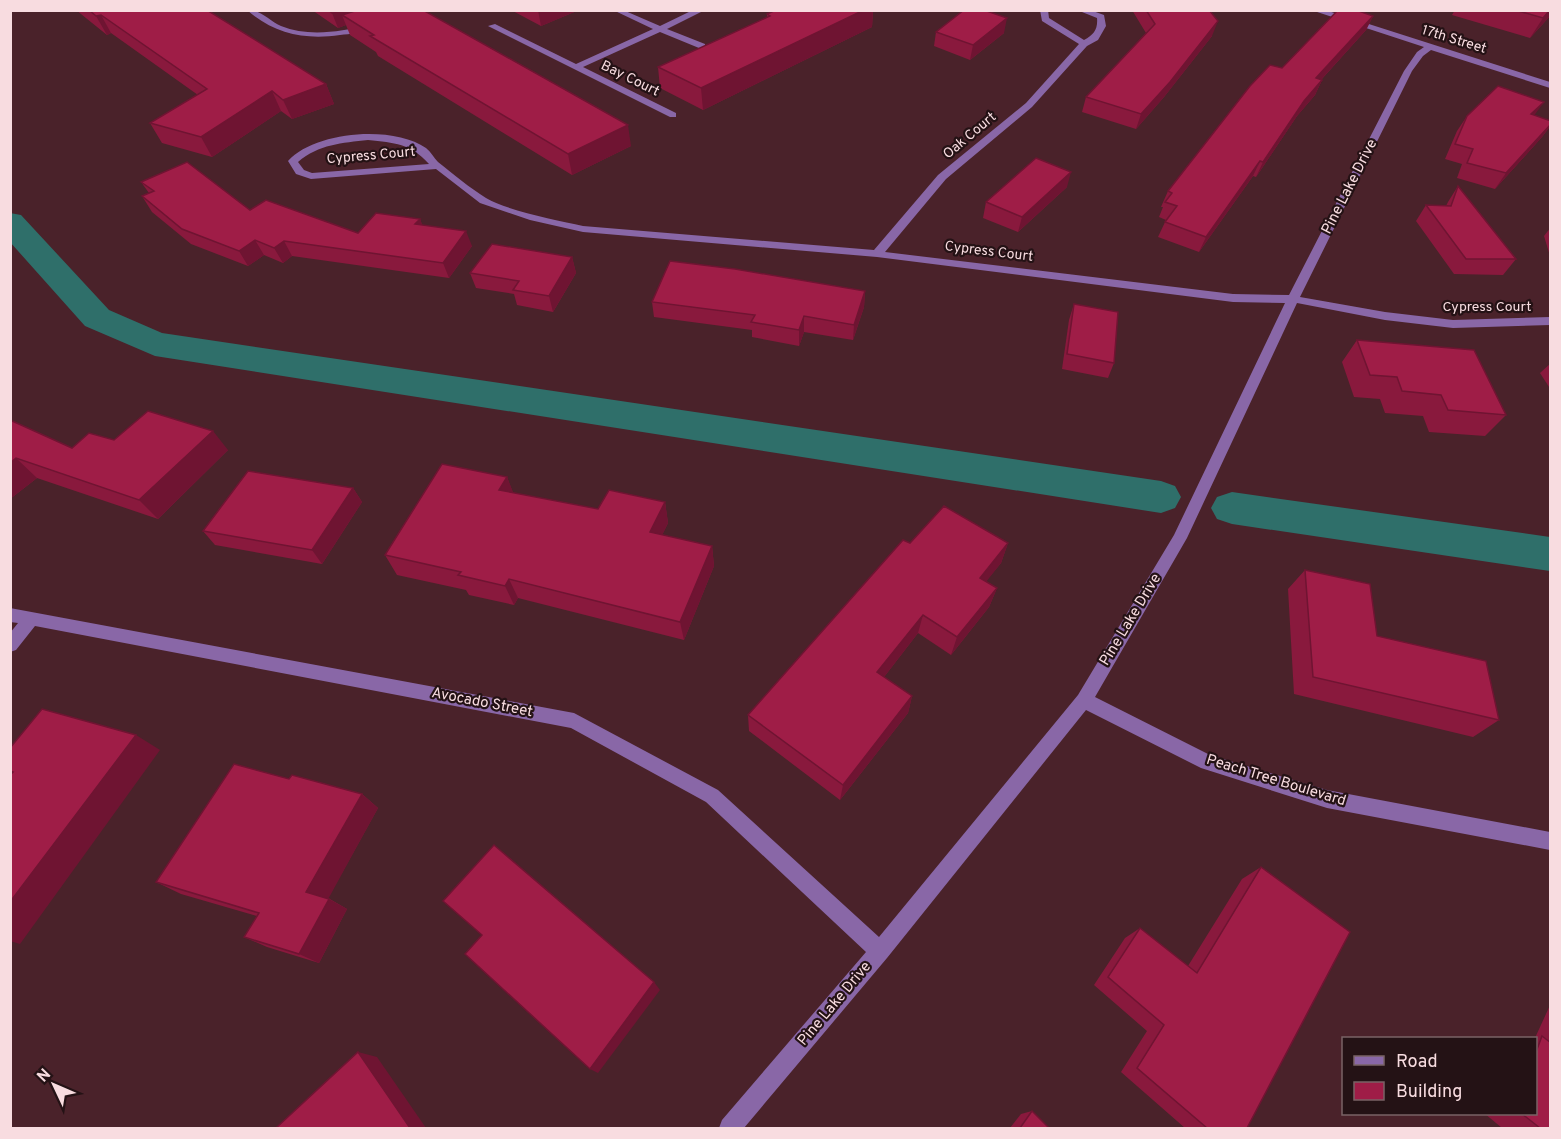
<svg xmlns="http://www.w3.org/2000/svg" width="1561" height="1139" font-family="Overpass,sans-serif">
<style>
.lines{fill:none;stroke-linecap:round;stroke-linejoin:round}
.canal{fill:#2f6f6a;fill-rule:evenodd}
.minor{fill:#8967a7;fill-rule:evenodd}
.wall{fill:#89193d}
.shaded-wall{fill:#6f1432}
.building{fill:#9f1d47;stroke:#6f1432;stroke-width:1.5}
.labels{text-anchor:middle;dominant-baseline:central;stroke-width:4.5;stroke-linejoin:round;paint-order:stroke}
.far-street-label{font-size:14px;fill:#f8dce0;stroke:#241215}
.street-label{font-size:15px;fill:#f8dce0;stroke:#241215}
</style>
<rect width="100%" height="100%" fill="#4a222a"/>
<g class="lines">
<!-- canal -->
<g class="canal">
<path d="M10 213 21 215 109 310 162 333 1161 481 1175 486 1181 497 1175 508 1161 513 155 356 85 326 10 242Z"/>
<path d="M1232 492 1550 537V571L1232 524 1217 519 1211 508 1217 497Z"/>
</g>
<!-- minor -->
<g class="minor">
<path d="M247 10C262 10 269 21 281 26 308 37 340 32 367 25L371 27C363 33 350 34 340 35 305 40 274 34 247 10Z"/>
<path d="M613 10H623L660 26 693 10H705L667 29 705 44V48H699L660 32 583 67 676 113V117H670L488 26 495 24 576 64 653 29Z"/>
<path d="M1040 10H1048L1049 18 1084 40C1094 35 1098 29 1097 18L1077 10H1090L1104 15 1106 26 1098 40 1087 46 1032 107 946 179 885 252 1233 294 1289 295 1404 71 1417 52 1424 47 1311 10H1325L1550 82V88L1431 50 1423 56 1412 71 1300 297 1385 312 1453 320 1550 317V325L1453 328 1385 320 1297 303 1187 538 1095 697 1210 755 1327 790 1550 832V850L1327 808 1201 768 1086 710 887 958 744 1128H719L722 1120 866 952 706 802 571 728 35 626 16 650 10 652V633L18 623 10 622V608L574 713 718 790 879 937 1078 695 1174 535 1285 303 1233 302 877 257 583 232 530 220 480 203 436 169 311 179 296 174 288 161C315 131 393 125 426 148 431 152 434 158 438 162 453 174 470 188 486 198 508 211 557 220 583 226L874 250 938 175 1026 103 1079 44 1042 21ZM368 140C395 143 410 143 429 164L312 173 304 170 298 162C319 144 342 143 368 140Z"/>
</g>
</g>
<!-- wall -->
<g class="wall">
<path d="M76 10H207L326 84 334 104 292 119 281 111 212 157 162 143 150 123 198 95 111 33 107 35Z"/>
<path d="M312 10H423L631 146 572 175 378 56 376 52 350 35 346 25 338 28Z"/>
<path d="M511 10H579L541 26Z"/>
<path d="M776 10H873L872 27 703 110 660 88 658 67 767 17V14Z"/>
<path d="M1132 10H1209L1212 36 1164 97 1136 129 1082 112 1086 97 1146 33Z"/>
<path d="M1455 10H1551V15L1530 38 1452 15Z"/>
<path d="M1373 16 1366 30 1321 80H1322L1315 95 1297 116 1256 177 1253 176 1199 252 1158 237 1166 220 1159 217 1163 207H1161L1168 191 1282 68Z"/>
<path d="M936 32 1004 33 970 60 934 46Z"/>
<path d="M1534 115 1551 125 1542 137 1495 189 1457 178 1462 164 1445 159 1457 131 1467 116Z"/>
<path d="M141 182 250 210 358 233 420 219 422 225 472 246 449 278 292 256 283 263 264 255 248 266 191 244 152 212 142 196 149 193Z"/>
<path d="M1458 186 1516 259 1503 275 1454 274 1416 221 1426 205 1446 206 1448 202Z"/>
<path d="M1067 187 1018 232 983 218 986 202Z"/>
<path d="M1551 227V259L1544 236Z"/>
<path d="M572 257 576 273 553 312 517 305 514 294 476 288 470 273Z"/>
<path d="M865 291 864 307 853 340 804 332 799 346 752 337V330L654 317 652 302Z"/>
<path d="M1074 304 1114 363 1108 378 1062 369 1069 320Z"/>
<path d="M1357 340 1506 415 1485 436 1429 432 1423 416 1385 413 1380 399 1354 397 1342 362Z"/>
<path d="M1551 363V390L1540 373Z"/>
<path d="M10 420 72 448 114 440 228 450 158 519 37 478 10 499Z"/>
<path d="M507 477 513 493 598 509 665 502 668 523 662 535 712 546 714 566 684 640 518 598 514 605 469 595 466 590 397 575 385 555Z"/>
<path d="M353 488 362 502 322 564 215 545 203 531Z"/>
<path d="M910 543H1008L1001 563 986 581 997 588 989 607 951 655 918 633 884 677 912 696 908 713 840 800 749 731 748 715Z"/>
<path d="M1305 570 1377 636 1499 720 1473 737 1294 694 1288 589Z"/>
<path d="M289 779 362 794 378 808 328 898 347 909 319 963 267 947 244 937 257 916 181 894 156 882Z"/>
<path d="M1261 867 1247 1128H1185L1121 1072 1147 1031 1094 985 1125 938 1140 928 1188 966 1242 879Z"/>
<path d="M1551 1003V1128H1502L1484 1113H1536V1038H1530H1535Z"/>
<path d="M1032 1111 1049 1128H1010L1021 1114Z"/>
</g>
<!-- shaded-wall -->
<g class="shaded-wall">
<path d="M342 10H393L342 15 346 25 338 28 332 13Z"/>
<path d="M538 10H579L541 26Z"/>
<path d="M864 10H873L872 27 703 110 701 88Z"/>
<path d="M1550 10 1551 15 1530 38 1543 18Z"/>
<path d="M101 15 111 33 107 35 96 16Z"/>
<path d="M1373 16 1366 30 1309 93 1316 78Z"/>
<path d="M1007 18 1004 33 970 60 973 45Z"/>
<path d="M1218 21 1212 36 1164 97 1136 129 1141 114Z"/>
<path d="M1322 80 1315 95 1297 116 1256 177 1263 162 1304 101Z"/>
<path d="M326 84 334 104 292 119 283 100Z"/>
<path d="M272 91 281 111 212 157 201 137Z"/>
<path d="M1544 102 1533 117 1531 114Z"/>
<path d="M628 125 631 146 572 175 568 154Z"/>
<path d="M1551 125 1542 137 1495 189 1506 173Z"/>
<path d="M1260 161 1253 176 1199 252 1206 237Z"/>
<path d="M1071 172 1067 187 1018 232 1022 217Z"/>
<path d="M420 219 426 234 415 224Z"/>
<path d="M466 231 472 246 449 278 443 263Z"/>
<path d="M255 240 264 255 248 266 239 251Z"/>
<path d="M284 241 292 256 283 263 274 248Z"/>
<path d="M572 257 576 273 553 312 549 296Z"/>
<path d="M865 291 864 307 853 340 854 325Z"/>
<path d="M804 316V332L799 346V330Z"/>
<path d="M213 431 228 450 158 519 139 500Z"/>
<path d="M16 458 37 478 10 499V463Z"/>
<path d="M507 477 515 497 499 490Z"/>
<path d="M353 488 362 502 322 564 312 550Z"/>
<path d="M665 502 668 523 654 552 650 532Z"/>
<path d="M1008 543 1001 563 974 597 980 578Z"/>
<path d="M712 546 714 566 684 640 680 622Z"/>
<path d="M509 579 518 598 514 605 505 586Z"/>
<path d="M997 588 989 607 951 655 957 637Z"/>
<path d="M923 615 918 633 874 690 877 672Z"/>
<path d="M912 696 908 713 840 800 843 785Z"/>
<path d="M136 735 160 750 20 944 10 941V902Z"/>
<path d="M362 794 378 808 326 903 306 892Z"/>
<path d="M329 899 347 909 319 963 299 954Z"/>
<path d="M654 982 660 990 598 1073 590 1069Z"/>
<path d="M358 1052 377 1057 426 1128H410Z"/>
</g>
<!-- building -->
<g class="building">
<path d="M89 10H207L326 84 283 100 272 91 201 137 150 123 207 89 101 15 96 16Z"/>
<path d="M328 10H342L332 13Z"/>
<path d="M358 10H423L628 125 568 154 370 36 374 35 342 15Z"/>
<path d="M776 10H864L701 88 658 67 770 16 767 14Z"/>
<path d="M964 10H984L1007 18 973 45 936 32Z"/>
<path d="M1146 10H1209L1218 21 1170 82 1141 114 1086 97 1155 24Z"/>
<path d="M1338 10H1356L1373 16 1316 78 1322 80 1304 101 1263 162 1260 161 1206 237 1165 222 1177 206 1165 202 1172 193 1168 191 1250 86 1270 65 1282 68Z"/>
<path d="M1515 10H1550L1543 18Z"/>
<path d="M1498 86 1544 102 1531 114 1551 121V124L1506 173 1467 163 1473 149 1455 144 1467 116Z"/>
<path d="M1036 158 1071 172 1022 217 986 202Z"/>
<path d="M187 162 250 210 266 200 358 233 376 213 420 219 415 224 466 231 443 263 284 241 274 248 255 240 239 251 182 229 142 196 154 191 141 182Z"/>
<path d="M1458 186 1516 259H1466L1426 205 1451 206Z"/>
<path d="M492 244 572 257 549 296 513 290 519 281 470 273Z"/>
<path d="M670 261 735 269 865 291 854 325 804 316 799 330 751 322 755 315 652 302Z"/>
<path d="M1074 304 1118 312 1114 363 1067 354Z"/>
<path d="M1357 340 1474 350 1506 415 1448 410 1441 395 1402 391 1397 377 1370 375Z"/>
<path d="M148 411 213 431 139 500 16 458 10 463V420L72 448 89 433 114 440Z"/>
<path d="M442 464 507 477 499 490 598 509 609 490 665 502 650 532 712 546 680 622 509 579 505 586 458 575 461 572 385 555Z"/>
<path d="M248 471 353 488 312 550 203 531Z"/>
<path d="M944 506 1008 543 980 578 997 588 957 637 923 615 877 672 912 696 843 785 748 715 903 540 910 543Z"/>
<path d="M1305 570 1370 584 1377 636 1486 661 1499 720 1313 677Z"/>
<path d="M42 709 136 735 10 902V775L13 772 10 771V748Z"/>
<path d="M234 764 289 779 292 775 362 794 306 892 329 899 299 954 244 937 259 913 156 882Z"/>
<path d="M494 845 654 982 590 1069 465 954 482 935 443 901Z"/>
<path d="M1261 867 1350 932 1247 1128H1207L1137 1068 1164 1025 1108 977 1140 928 1197 973Z"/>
<path d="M1542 1036 1551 1043V1128H1540L1521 1113H1536V1052Z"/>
<path d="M358 1052 410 1128H276Z"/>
<path d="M1032 1111 1049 1128H1020Z"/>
</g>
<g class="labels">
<!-- far-street labels -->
<g class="far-street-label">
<text transform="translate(1454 40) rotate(17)">17th Street</text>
<text transform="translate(630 79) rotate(26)">Bay Court</text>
<text transform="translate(970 136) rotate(-40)">Oak Court</text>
<text transform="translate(371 156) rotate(-5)">Cypress Court</text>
<text transform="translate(989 252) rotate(7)">Cypress Court</text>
<text x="1487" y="307">Cypress Court</text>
</g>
<!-- street labels -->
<g class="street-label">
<text transform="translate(1350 187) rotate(-63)">Pine Lake Drive</text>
<text transform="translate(1131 620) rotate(-59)">Pine Lake Drive</text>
<text transform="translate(482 703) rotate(11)">Avocado Street</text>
<text transform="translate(1276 781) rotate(17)">Peach Tree Boulevard</text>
<text transform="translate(835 1004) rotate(-50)">Pine Lake Drive</text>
</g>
</g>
<!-- border -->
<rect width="1561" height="1139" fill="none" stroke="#f8dce0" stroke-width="24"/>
<!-- legend -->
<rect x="1342" y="1037" width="195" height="78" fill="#241215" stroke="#796366" stroke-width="1.5"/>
<rect x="1354" y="1056" width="30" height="9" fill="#8967a7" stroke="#796366" stroke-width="1.5"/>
<text x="1396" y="1067" font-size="18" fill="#f8dce0">Road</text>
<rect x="1354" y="1082" width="30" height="18" fill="#9f1d47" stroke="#796366" stroke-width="1.5"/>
<text x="1396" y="1097" font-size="18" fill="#f8dce0">Building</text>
<!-- north arrow -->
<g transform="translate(54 1085) rotate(314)" stroke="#241215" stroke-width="4.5" paint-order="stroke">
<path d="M0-4.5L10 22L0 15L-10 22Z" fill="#f8dce0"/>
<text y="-9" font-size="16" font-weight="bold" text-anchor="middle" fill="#f8dce0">N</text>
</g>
</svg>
